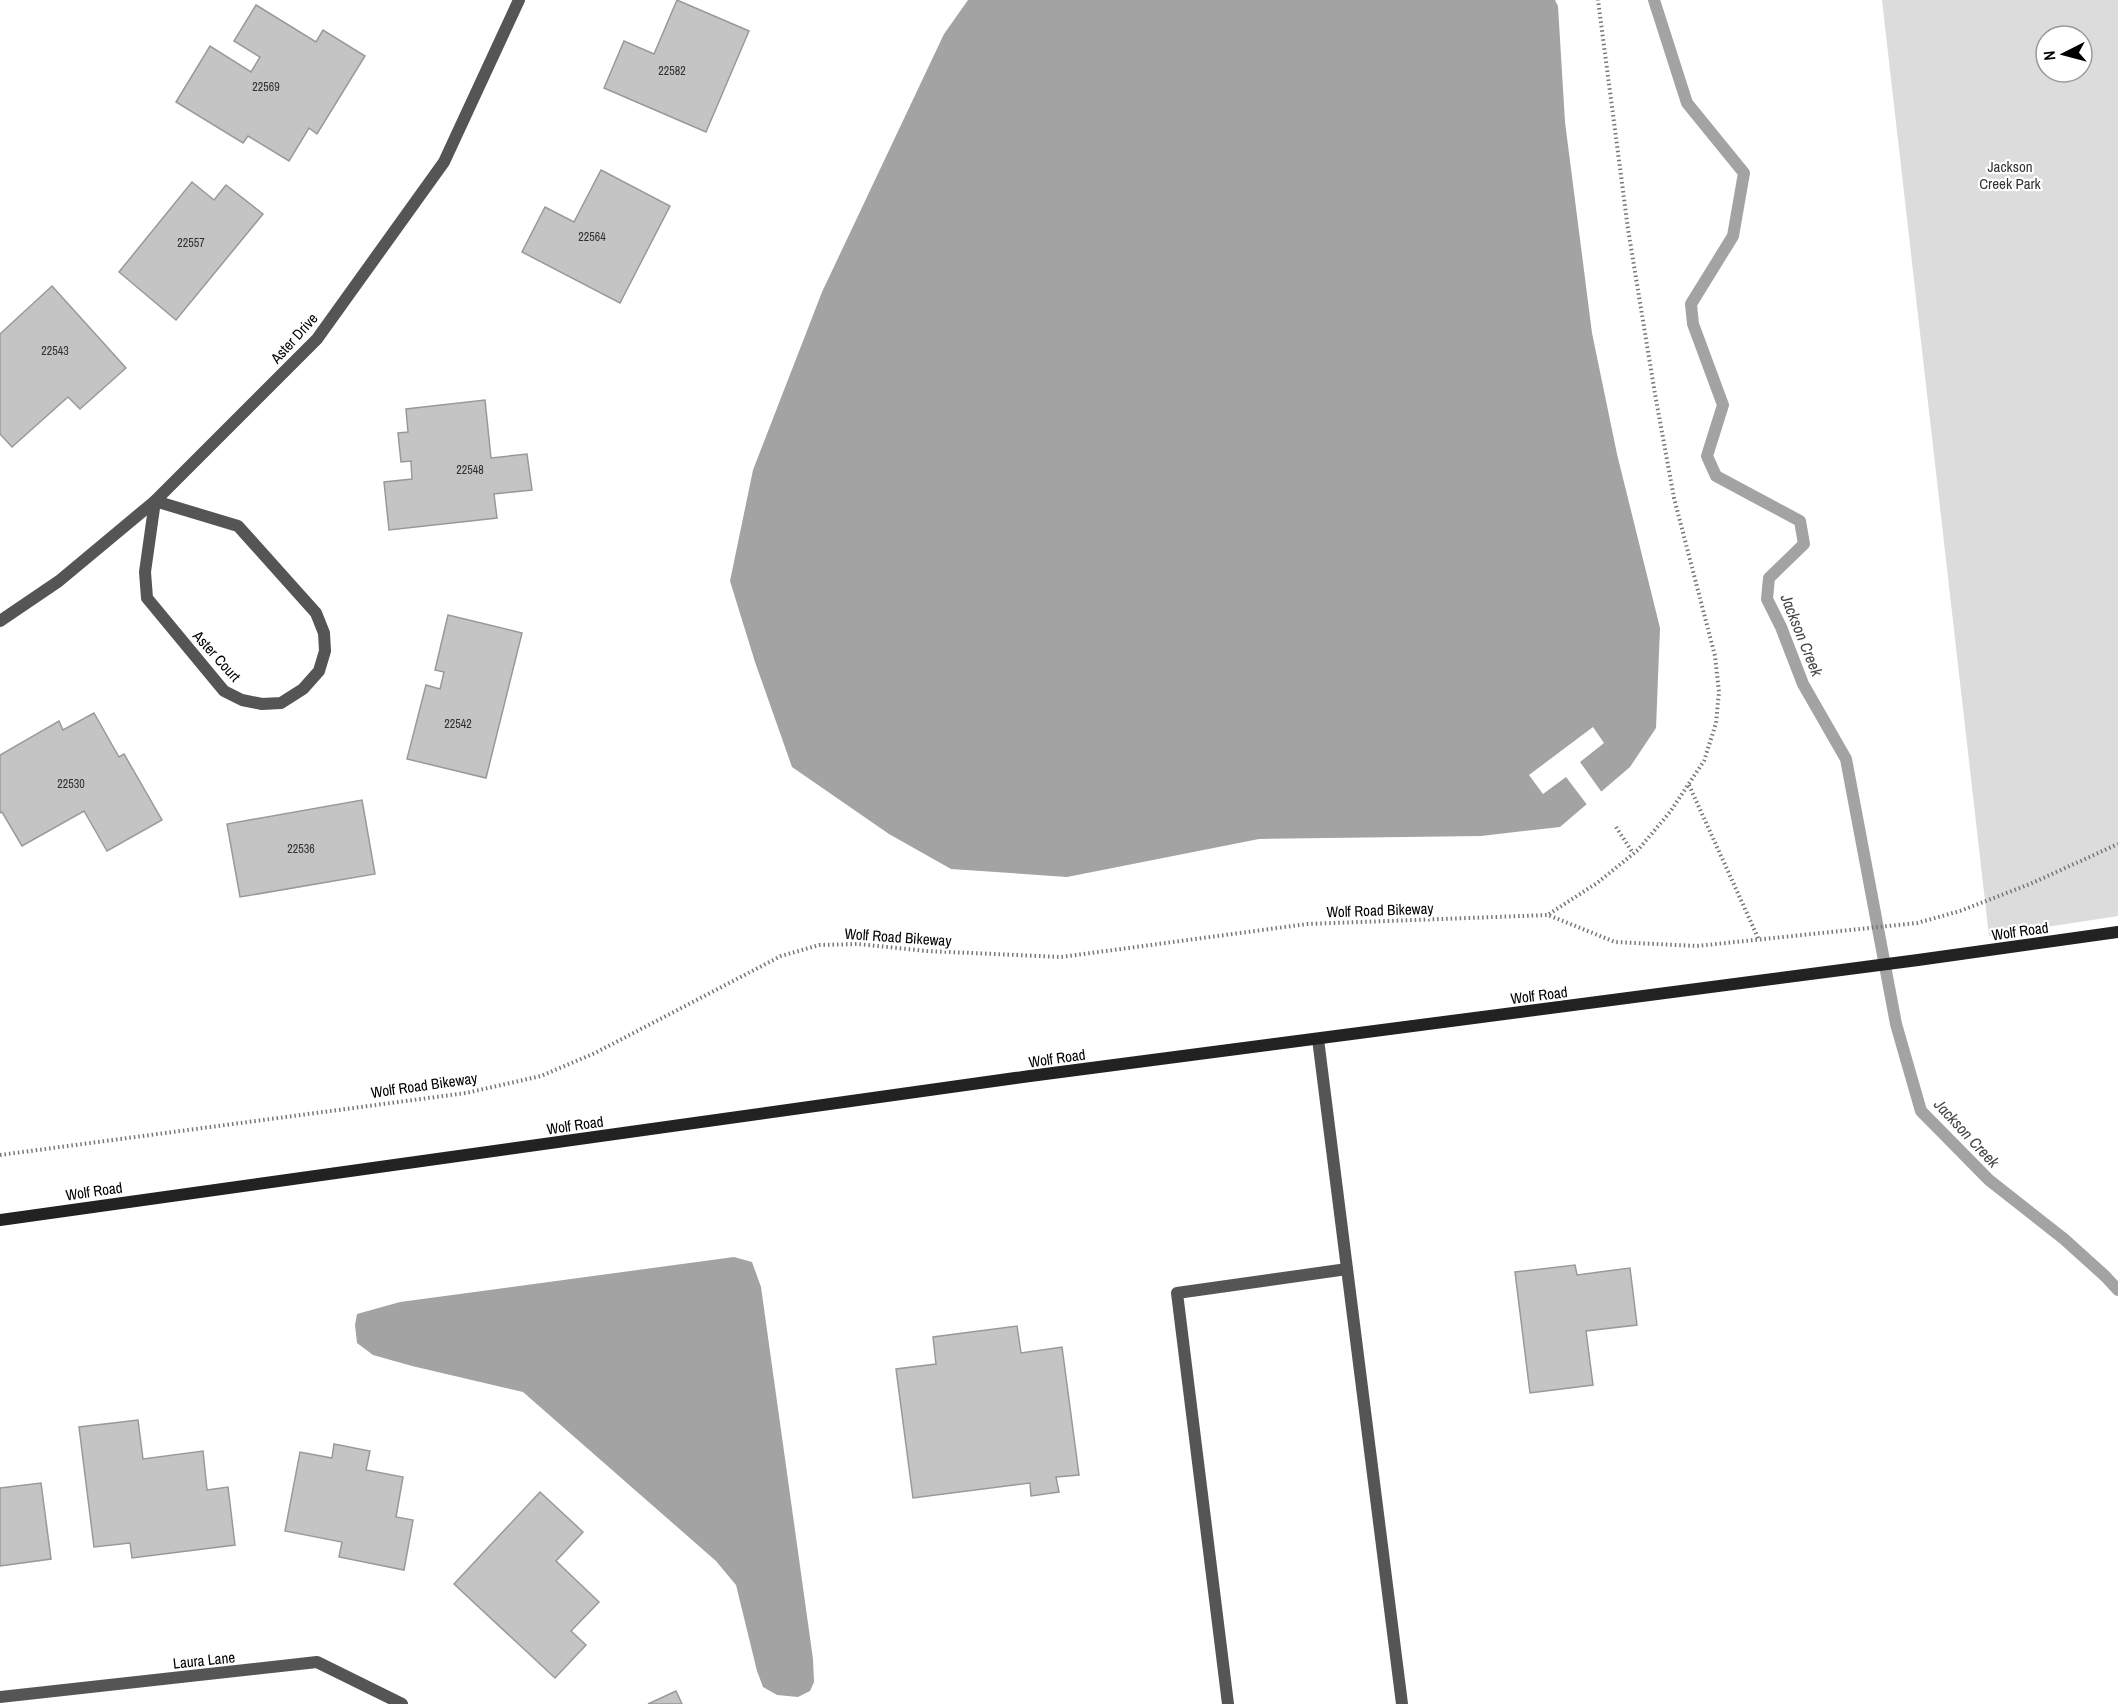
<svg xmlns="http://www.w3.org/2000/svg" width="2118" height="1704" font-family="'Archivo Narrow',sans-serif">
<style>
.green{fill:#dcdcdc;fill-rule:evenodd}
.water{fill:#a3a3a3}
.pier{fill:#fff}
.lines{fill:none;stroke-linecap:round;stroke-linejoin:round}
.stream{stroke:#a3a3a3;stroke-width:12}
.building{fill:#c4c4c4;stroke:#999;stroke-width:1.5}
.path{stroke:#777;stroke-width:4;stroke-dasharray:1.5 3;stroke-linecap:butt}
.lane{stroke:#555;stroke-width:12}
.street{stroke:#555;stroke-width:12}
.secondary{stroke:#222;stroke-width:12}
.labels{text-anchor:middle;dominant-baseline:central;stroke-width:4.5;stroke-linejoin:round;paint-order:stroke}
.number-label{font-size:12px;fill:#313131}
.park-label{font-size:15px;fill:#333;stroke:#fff}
.street-label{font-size:15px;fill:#000;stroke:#fff}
.water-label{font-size:16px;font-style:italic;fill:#444;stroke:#fff}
</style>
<rect width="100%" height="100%" fill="#fff"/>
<!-- green -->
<path class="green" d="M1882 0H2118V916L1989 936ZM2046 36H2082V72H2046Z"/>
<!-- water -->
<g class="water">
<path d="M968 0H1555L1558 6 1565 122 1592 333 1617 454 1660 628 1656 728 1630 767 1560 827 1481 836 1259 839 1067 877 951 869 889 834 792 767 755 662 730 581 753 470 822 292 944 34Z"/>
<path d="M734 1257 752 1262 761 1287 813 1659 814 1682 810 1691 798 1697 777 1695 763 1687 757 1671 736 1585 716 1561 523 1392 412 1366 373 1355 357 1343 355 1325 357 1314 400 1302Z"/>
</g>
<!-- pier -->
<path class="pier" d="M1593 727 1604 743 1580 762 1603 794 1588 806 1566 777 1543 794 1529 775Z"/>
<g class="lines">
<!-- stream -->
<path class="stream" d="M1654 0 1687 103 1744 173 1733 236 1691 304 1693 324 1723 405 1707 456 1716 476 1800 521 1804 544 1769 578 1767 599 1781 627 1803 684 1846 759 1896 1024 1921 1111 1989 1180 2064 1239 2105 1276 2118 1290"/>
</g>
<!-- building -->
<g class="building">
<path d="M677 0 749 31 706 132 604 88 624 41 654 54Z"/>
<path d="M256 5 316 42 323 30 365 56 317 134 309 128 289 161 248 136 243 143 176 102 210 46 251 72 260 57 234 41Z"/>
<path d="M601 170 670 206 620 303 522 252 545 207 574 222Z"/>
<path d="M192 182 214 200 226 185 263 214 176 320 119 272Z"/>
<path d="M52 286 126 368 80 409 68 397 12 447 0 434V334Z"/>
<path d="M485 400 491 458 527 454 532 490 494 494 497 518 389 530 384 482 412 479 411 461 401 462 398 433 408 432 406 409Z"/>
<path d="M448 615 522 633 486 778 407 759 426 685 440 689 444 672 435 670Z"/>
<path d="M94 713 119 757 124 754 162 820 107 851 84 811 22 846 2 812 0 813V755L59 721 63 730Z"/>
<path d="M362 800 375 874 240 897 227 824Z"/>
<path d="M1575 1265 1577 1275 1630 1268 1637 1325 1586 1331 1593 1385 1530 1393 1515 1272Z"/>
<path d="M1017 1326 1021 1353 1062 1347 1079 1475 1056 1477 1059 1492 1031 1496 1030 1483 913 1498 896 1369 936 1364 933 1337Z"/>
<path d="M138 1420 143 1459 203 1451 207 1490 228 1487 235 1545 132 1558 130 1543 94 1547 79 1427Z"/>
<path d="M334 1444 370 1451 366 1470 403 1477 396 1517 413 1520 404 1570 339 1557 342 1542 285 1531 300 1452 332 1458Z"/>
<path d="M41 1483 51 1559 0 1566V1488Z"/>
<path d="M540 1492 583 1532 556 1561 599 1602 571 1631 586 1645 555 1678 454 1584Z"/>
<path d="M676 1691 682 1704H648Z"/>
</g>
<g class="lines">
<!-- path -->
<g class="path">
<path d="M1689 785 1759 940"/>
<path d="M1616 827 1633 853"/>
<path d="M1549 914 1597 883 1638 850 1670 812 1704 761 1716 723 1719 692 1715 656 1674 498 1655 394 1628 229 1598 0"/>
<path d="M0 1155 466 1093 541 1076 595 1053 781 956 819 945 858 944 927 951 1061 957 1307 924 1548 915 1615 942 1697 946 1917 923 1960 911 2030 884 2118 844"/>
</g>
<!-- lane -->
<g class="lane">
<path d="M1318 1039 1402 1704"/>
<path d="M1228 1704 1177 1293 1347 1269"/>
</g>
<!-- street -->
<g class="street">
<path d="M155 501 238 526 316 613 324 633 325 651 319 671 303 689 281 703 262 704 242 700 224 691 147 598 145 572Z"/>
<path d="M0 621 59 581 155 501 317 339 444 162 519 0"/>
<path d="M0 1697 317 1662 402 1704"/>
</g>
<!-- secondary -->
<path class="secondary" d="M0 1220 1030 1076 1918 960 2118 932"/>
</g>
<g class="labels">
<!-- number labels -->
<g class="number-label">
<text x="672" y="71">22582</text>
<text x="266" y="87">22569</text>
<text x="592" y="237">22564</text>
<text x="191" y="243">22557</text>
<text x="55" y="351">22543</text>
<text x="470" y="470">22548</text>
<text x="458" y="724">22542</text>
<text x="71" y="784">22530</text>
<text x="301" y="849">22536</text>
</g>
<!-- park labels -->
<g class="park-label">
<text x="2010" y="166">Jackson<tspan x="2010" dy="17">Creek Park</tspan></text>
</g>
<!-- street labels -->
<g class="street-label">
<text transform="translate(294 338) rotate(-48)">Aster Drive</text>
<text transform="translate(217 656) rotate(48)">Aster Court</text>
<text transform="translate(1380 910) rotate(-2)">Wolf Road Bikeway</text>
<text transform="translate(2020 931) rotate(-8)">Wolf Road</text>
<text transform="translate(898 937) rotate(4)">Wolf Road Bikeway</text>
<text transform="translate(1539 995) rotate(-7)">Wolf Road</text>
<text transform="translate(1057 1058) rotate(-8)">Wolf Road</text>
<text transform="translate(424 1085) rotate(-8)">Wolf Road Bikeway</text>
<text transform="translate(575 1125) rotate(-8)">Wolf Road</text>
<text transform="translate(94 1191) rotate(-8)">Wolf Road</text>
<text transform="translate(204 1660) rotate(-6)">Laura Lane</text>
</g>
<!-- water labels -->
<g class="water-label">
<text transform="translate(1802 635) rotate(68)">Jackson Creek</text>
<text transform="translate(1967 1133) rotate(47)">Jackson Creek</text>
</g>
</g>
<!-- north arrow -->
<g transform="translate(2064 54) rotate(264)"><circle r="28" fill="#ffffff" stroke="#999999" stroke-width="1.5"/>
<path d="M0-4.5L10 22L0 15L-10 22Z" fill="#000000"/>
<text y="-9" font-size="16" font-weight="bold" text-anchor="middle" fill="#000000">N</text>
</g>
</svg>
